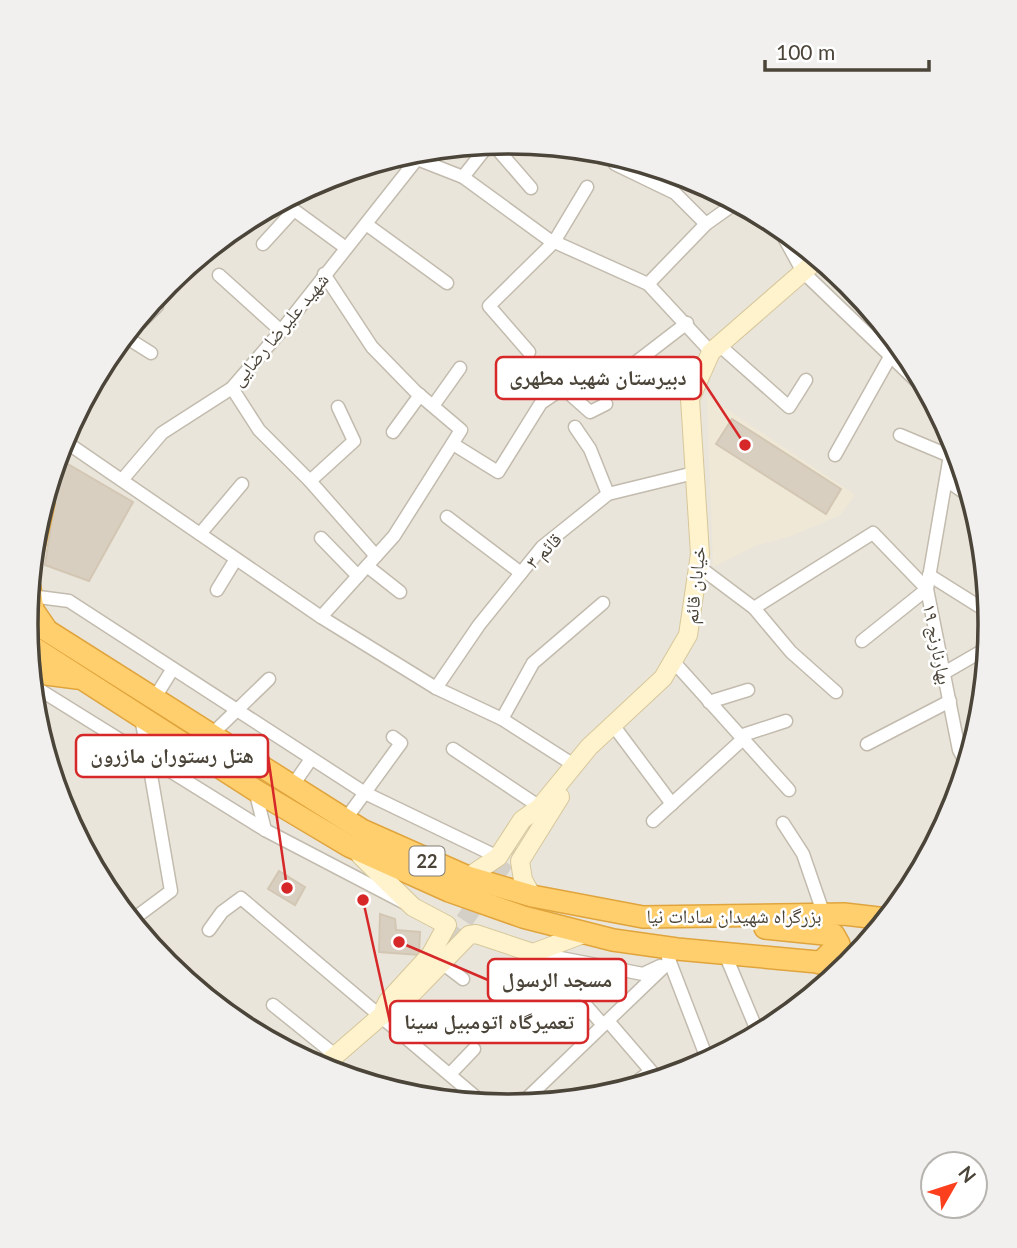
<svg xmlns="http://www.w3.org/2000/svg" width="1017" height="1248" font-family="Lato,'Noto Naskh Arabic',sans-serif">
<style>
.residential{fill:#eae5da}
.education{fill:#efe8d6}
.building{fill:#d8cfc1;stroke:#d3c7b4;stroke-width:2}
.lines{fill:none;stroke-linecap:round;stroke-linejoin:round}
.secondary-tunnel{stroke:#d4d0c8;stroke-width:18;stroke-dasharray:18 9;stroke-linecap:butt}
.street-casing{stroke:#c2bbae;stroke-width:15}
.secondary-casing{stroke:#d6c79b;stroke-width:20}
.highway-casing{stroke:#e0a43c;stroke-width:24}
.street{stroke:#fff;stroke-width:12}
.secondary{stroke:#fff3cd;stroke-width:18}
.highway{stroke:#ffcf6e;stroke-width:21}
.labels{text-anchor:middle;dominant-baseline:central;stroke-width:5;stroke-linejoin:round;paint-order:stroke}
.shield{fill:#fff;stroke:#817c74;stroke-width:2}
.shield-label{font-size:18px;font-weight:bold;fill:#4b4439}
.street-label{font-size:19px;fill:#4b4439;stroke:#fff}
.rim{fill:none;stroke:#4b4439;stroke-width:3.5}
.leader{fill:none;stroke:#d62828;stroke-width:2.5}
.callout-dot{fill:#d62828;stroke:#fff;stroke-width:2.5}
.callout{fill:#fff;stroke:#d62828;stroke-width:2.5}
.callout-label{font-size:21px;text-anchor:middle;font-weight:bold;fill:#4b4439}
</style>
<rect width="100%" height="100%" fill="#f6f3ec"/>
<!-- residential -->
<circle class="residential" cx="508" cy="624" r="481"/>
<!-- education -->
<path class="education" d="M707 396 855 495 840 515 791 536 755 546 713 567Z"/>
<!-- building -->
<g class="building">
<path d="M732 419 841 489 826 514 716 444Z"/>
<path d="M61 460 133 502 89 581 45 565Z"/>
<path d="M279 871 305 887 295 905 268 889Z"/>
<path d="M380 914 395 919 396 930 420 932 419 955 379 952Z"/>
</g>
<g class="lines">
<!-- secondary-tunnel -->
<path class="secondary-tunnel" d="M449 943 515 847"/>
<defs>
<g id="street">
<path d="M492 143 531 188"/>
<path d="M410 153 417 159 463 177 548 239 648 284 711 352"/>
<path d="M615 164 675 193 706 224"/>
<path d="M463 177 489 144"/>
<path d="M776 223 803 272 929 393"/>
<path d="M366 224 447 283"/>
<path d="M263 244 294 210 346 248"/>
<path d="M219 275 281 331"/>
<path d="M648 284 706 224 737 202"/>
<path d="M124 336 151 353"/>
<path d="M126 337 157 306"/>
<path d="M719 345 789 407 806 380"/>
<path d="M529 352 489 306 554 242 587 187"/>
<path d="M622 373 687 323"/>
<path d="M232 388 259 430 310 481 376 556"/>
<path d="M433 406 460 368"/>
<path d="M575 427 590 449 608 494"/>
<path d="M393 432 420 395"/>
<path d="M900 435 950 456"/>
<path d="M953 438 927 589 959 750 967 765"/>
<path d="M63 440 321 617 436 688 502 719 574 765"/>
<path d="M453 444 498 472 541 403 563 388 590 412 606 404"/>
<path d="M835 455 890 357"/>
<path d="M122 480 162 433 232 388 281 331 417 159"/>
<path d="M946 480 971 497"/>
<path d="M310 481 354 441 338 407"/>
<path d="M447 517 521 573"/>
<path d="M200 534 242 484"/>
<path d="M321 538 358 576"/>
<path d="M367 566 400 592"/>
<path d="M698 566 754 608 791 652 836 692"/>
<path d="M929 575 980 607"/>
<path d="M217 590 236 559"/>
<path d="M31 596 69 601 365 793 498 857"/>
<path d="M754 608 873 533 927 589 862 641"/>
<path d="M321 617 394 536 461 430 415 391 372 347 324 274"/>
<path d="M673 661 789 790"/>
<path d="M944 673 989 647"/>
<path d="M32 685 265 830 403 902"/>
<path d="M436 688 479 625 542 547 608 494 694 473"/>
<path d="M154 699 172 670"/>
<path d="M709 702 748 690"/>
<path d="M502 719 533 663 603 603"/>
<path d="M613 725 672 804"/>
<path d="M210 736 269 679"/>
<path d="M740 736 786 721"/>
<path d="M867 744 950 701"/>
<path d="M453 749 540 807"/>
<path d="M291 788 311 759"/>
<path d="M255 790 265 830"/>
<path d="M345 820 401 743 393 737"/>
<path d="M653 821 743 739"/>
<path d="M783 823 803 854 824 915"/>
<path d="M132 920 171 891 141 717"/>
<path d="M209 930 222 912 241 898 484 1104"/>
<path d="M535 953 643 974 660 966"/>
<path d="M725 954 756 1028"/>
<path d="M668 957 708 1061"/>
<path d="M442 963 463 979"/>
<path d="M583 1002 603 1025"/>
<path d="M273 1005 335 1055"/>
<path d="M608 1021 651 1071 627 1089"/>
<path d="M450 1074 474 1049"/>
<path d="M520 1105 670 961"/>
</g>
<g id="secondary">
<path d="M360 855 413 907 447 925 431 954 388 1001 384 1009"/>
<path d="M468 877 498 857 522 820 540 807 589 747 663 678 688 635 700 554 690 399 711 352 819 258"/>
<path d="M532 896 523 880 520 861 560 797"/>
<path d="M321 1068 381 1016 397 1009 469 935 476 934 533 953 586 933"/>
</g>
<g id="highway">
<path d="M33 551 44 502"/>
<path d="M30 588 33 610 46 629"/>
<path d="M27 618 362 830 468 877 532 896 643 917 844 914 887 919"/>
<path d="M28 644 255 790 349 846 449 891 523 917 613 940 677 949 850 965"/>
<path d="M31 672 77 678"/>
<path d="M765 928 834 935 839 944 820 963"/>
</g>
</defs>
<!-- street casing -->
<use href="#street" class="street-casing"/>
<!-- secondary casing -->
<use href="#secondary" class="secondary-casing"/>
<!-- highway casing -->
<use href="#highway" class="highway-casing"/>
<!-- street -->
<use href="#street" class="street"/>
<!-- secondary -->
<use href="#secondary" class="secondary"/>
<!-- highway -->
<use href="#highway" class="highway"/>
</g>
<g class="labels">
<!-- shield labels -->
<rect class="shield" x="409.5" y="846.5" width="35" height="29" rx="5"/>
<g class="shield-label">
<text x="427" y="861">22</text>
</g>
<!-- street labels -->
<g class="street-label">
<text transform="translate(279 329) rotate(-50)">شهید علیرضا رضایی</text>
<text transform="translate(543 550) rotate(-45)">قائم ۳</text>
<text transform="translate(694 585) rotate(-84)">خیابان قائم</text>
<text transform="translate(938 644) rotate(79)">بهارنارنج ۱۹</text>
<text x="734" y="915">بزرگراه شهیدان سادات نیا</text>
</g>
</g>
<!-- crop -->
<path d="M0 0H1017V1248H0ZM38 624a470 470 0 1 1 940 0a470 470 0 1 1-940 0Z" fill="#f1f0ef" fill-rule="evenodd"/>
<path class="rim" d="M38 624a470 470 0 1 1 940 0a470 470 0 1 1-940 0Z"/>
<!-- callouts -->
<path class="leader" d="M745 445L701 378M287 888L268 756M399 942L488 980M363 900L390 1022"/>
<g class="callout-dot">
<circle cx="745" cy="445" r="7"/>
<circle cx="287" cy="888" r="7"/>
<circle cx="399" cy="942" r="7"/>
<circle cx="363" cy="900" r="7"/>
</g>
<g class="callout">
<rect x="496" y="357" width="205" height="42" rx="7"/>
<rect x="76" y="735" width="192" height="42" rx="7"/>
<rect x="488" y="959" width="138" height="42" rx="7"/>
<rect x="390" y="1001" width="198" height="42" rx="7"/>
</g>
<g class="callout-label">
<text x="598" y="385">دبیرستان شهید مطهری</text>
<text x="172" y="763">هتل رستوران مازرون</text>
<text x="557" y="987">مسجد الرسول</text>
<text x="489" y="1029">تعمیرگاه اتومبیل سینا</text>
</g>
<!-- north arrow -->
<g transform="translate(954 1185) rotate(51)"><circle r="33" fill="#ffffff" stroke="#b7b4b0" stroke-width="2"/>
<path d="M0-5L12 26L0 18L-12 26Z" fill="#fc3f1d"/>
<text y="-10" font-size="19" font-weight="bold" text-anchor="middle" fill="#4b4439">N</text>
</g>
<!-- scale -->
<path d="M765 60v10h164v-10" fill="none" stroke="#4b4439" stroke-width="3.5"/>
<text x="776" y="60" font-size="21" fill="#4b4439" stroke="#ffffff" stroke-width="5" paint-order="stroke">100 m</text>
</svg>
